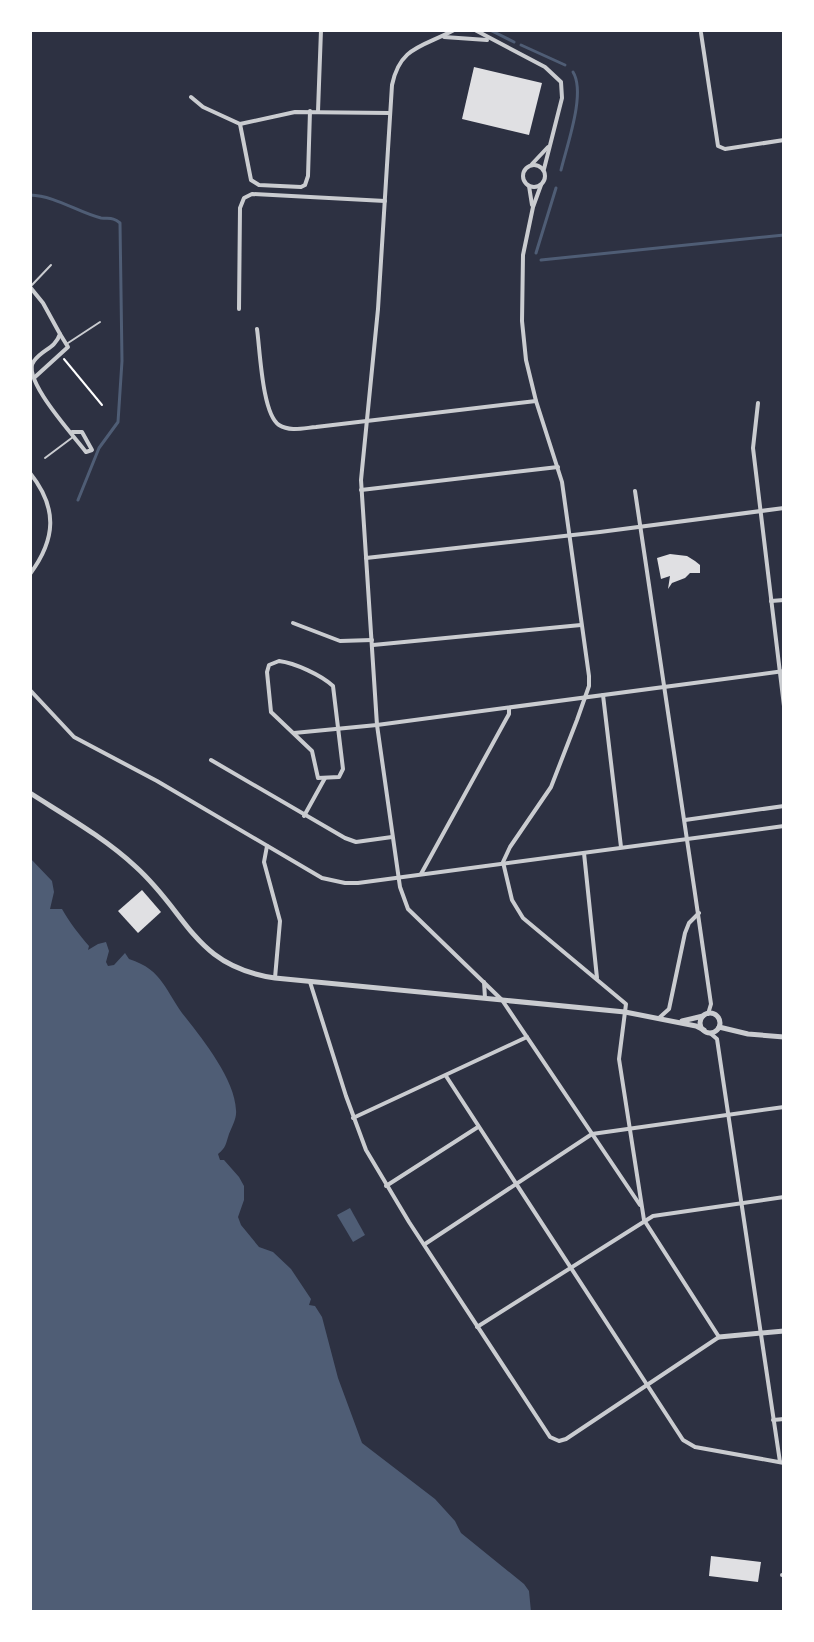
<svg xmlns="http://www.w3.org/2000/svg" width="814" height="1642" font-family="'Space Grotesk',sans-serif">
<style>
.water{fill:#4f5d75}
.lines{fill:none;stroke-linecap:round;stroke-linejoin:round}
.stream{stroke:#4f5d75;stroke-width:3}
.building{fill:#e0e0e3}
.path{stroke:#fff;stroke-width:2}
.service{stroke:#caccd0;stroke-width:2}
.minor{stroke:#caccd0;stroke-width:4}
.tertiary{stroke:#caccd0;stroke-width:5}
</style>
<rect width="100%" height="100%" fill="#2d3142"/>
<!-- water -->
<g class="water">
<path d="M30 858 52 881 54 892 50 909H62C68 920 80 936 89 946L88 950 98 944 106 942 109 951 106 962 108 966 114 965 125 953 129 959C164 970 165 992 186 1018 204 1041 235 1080 236 1110 237 1118 232 1126 229 1134 226 1143 226 1148 218 1154L220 1160H224L239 1177 244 1186V1200L238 1217 241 1225 259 1247 273 1252 291 1269 311 1299 309 1305 315 1306 322 1317 338 1378 362 1443 435 1499 455 1521 461 1533 524 1584 529 1591 531 1612H30Z"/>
<path d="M350 1208 365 1235 353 1242 337 1215Z"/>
</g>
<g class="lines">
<!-- stream -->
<g class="stream">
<path d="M490 30 514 42"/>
<path d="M521 45 565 65"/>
<path d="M561 170C567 145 586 93 573 72"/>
<path d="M30 195C56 196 77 212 101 218 110 219 113 217 120 223L122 361 118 422 99 448 78 500"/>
<path d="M536 253 556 188"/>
<path d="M541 260 784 235"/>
</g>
</g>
<!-- building -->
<g class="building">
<path d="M474 67 542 83 529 135 462 119Z"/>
<path d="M670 554 687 556 695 561 700 565V573H690L685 578 672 583 668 589 670 576 661 579 657 558Z"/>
<path d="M142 890 161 912 138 933 118 911Z"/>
<path d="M711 1556 761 1562 758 1582 709 1576Z"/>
</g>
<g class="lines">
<!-- path -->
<path class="path" d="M64 359 102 405"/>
<!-- service -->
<g class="service">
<path d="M31 286 51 265"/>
<path d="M68 343 100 322"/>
<path d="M45 458 73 437"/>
</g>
<!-- minor -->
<g class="minor">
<path d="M454 30C423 47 400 46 392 85L378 309 361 480 377 725 400 887 408 909 502 1000 640 1205"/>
<path d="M475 30 545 67 561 82 562 98 544 169"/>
<path d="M701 33 718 146 725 149 784 140"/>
<path d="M444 37 487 40"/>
<path d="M191 97 203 107 240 124 295 112 390 113"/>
<path d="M318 111 321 30"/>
<path d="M240 124 251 180 259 185 301 187 305 185 308 176 310 111"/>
<path d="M532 164 548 147"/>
<circle cx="534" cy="176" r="11"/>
<path d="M529 186 532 205"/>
<path d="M30 287 43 303 60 334C55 349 42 349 34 361 20 378 75 437 86 452L92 450 82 432H72"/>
<path d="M239 309 240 208 244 198 252 194 385 201"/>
<path d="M257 329C260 349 262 414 279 425 290 432 304 428 316 427L536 401"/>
<path d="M35 377 68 347 60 334"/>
<path d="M758 403 753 448 784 706"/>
<path d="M30 473C58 508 56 539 30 574"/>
<path d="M361 490 558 467"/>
<path d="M635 491C659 663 687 833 711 1004L708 1014"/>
<path d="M366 558 600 532 784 508"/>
<path d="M771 601 784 600"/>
<path d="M293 623 340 641 372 640"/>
<path d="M373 645 581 625"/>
<path d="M279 661C295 663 321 675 333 686L343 769 339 777 318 778 312 751 271 712 267 672 269 665Z"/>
<path d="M30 690 74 737 157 781 322 878 345 883H358L784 826"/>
<path d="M603 695 621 847"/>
<path d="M294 733 377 725 784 671"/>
<path d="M211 760 345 838 356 842 392 837"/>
<path d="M304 816 325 778"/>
<path d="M685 820 784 806"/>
<path d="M267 846 264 862 280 921 275 978"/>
<path d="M584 853 597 978"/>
<path d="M421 874 509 714V708"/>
<path d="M310 982 346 1096 366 1150 409 1222 550 1437 559 1441 566 1439 719 1337 644 1220 619 1059 626 1004 523 918 512 900 503 862 510 847 551 787 577 720 589 686V676L562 482 536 401 526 360 522 321 523 255 533 207 541 185"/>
<path d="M484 982 485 998"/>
<path d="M659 1018 669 1009 685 933 689 923 699 913"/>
<path d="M710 1033 717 1039 780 1462"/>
<path d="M446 1076 683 1440 695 1447 784 1463"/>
<path d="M353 1118 527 1037"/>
<path d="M386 1186 478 1127"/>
<path d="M425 1244 592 1134 784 1107"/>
<path d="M477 1327 653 1216 784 1197"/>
<path d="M773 1420 784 1419"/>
<path d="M782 1575H784"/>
</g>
<!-- tertiary -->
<g class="tertiary">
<path d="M30 793C66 816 105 838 136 867 189 915 194 966 275 978L625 1012 696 1026 704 1030"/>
<circle cx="710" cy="1023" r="10"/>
<path d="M682 1021 703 1016"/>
<path d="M719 1027 748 1034 784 1037"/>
<path d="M719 1337 784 1331"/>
</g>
</g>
<!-- border -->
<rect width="814" height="1642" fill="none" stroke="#ffffff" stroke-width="64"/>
</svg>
